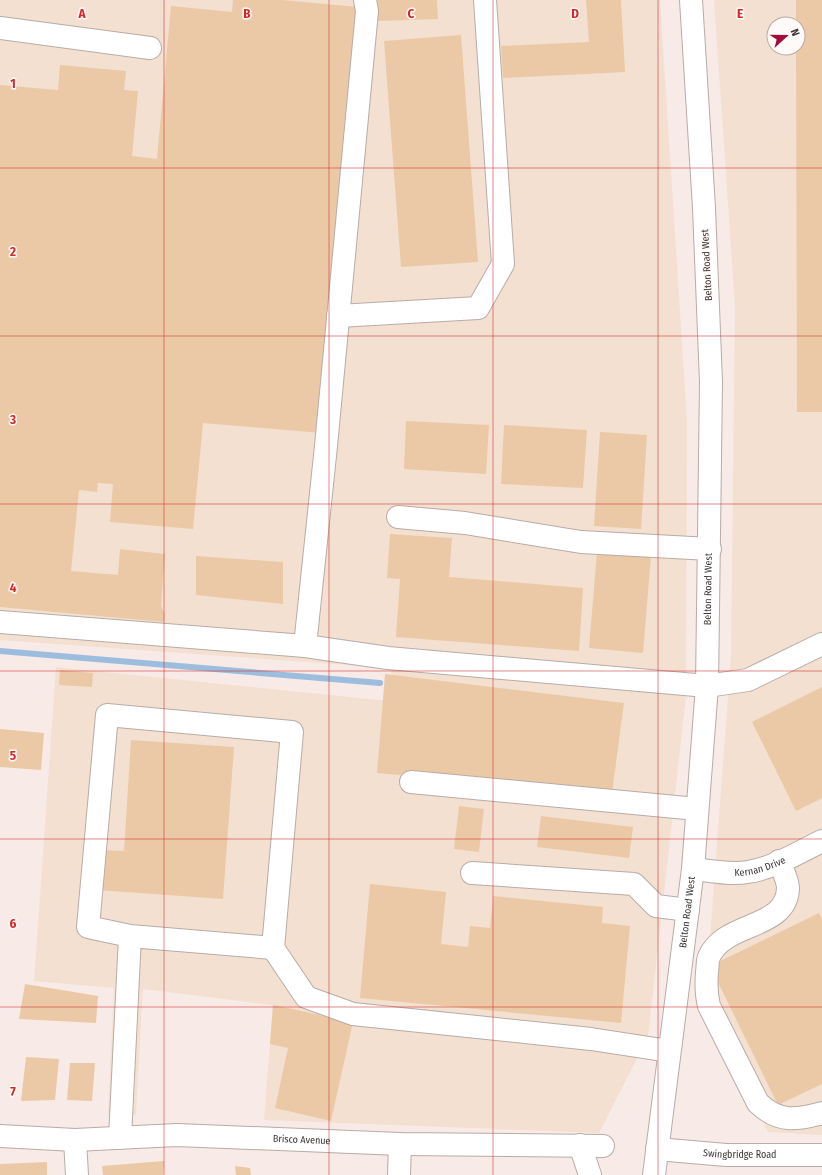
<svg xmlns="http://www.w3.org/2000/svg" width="822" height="1175" font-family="'Fira Sans Condensed',sans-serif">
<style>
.industrial{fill:#f3e0d0;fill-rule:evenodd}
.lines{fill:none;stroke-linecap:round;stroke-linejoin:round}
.stream{stroke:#9dbddf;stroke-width:6}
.building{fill:#ebc9a6}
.minor-casing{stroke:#b8aca7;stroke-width:24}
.minor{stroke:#fff;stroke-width:22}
.grid{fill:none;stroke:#d62828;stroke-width:1;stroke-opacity:0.55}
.labels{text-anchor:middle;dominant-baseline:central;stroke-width:3;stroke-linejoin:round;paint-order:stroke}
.street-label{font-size:10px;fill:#3b3634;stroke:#fffaf8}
.grid-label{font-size:13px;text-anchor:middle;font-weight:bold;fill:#d62828;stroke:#fffaf8;stroke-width:3;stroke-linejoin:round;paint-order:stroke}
</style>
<rect width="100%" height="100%" fill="#f8eae6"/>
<!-- industrial -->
<g class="industrial">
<path d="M0 0H660L687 421 686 696 648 1037 599 1133 264 1120 273 1005 143 989 136 1115 108 1114 114 988 34 981 56 667 389 701 392 668 0 640Z"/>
<path d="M714 0H822V1135L768 1132 705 1004 731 656 735 306ZM774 24H798V48H774Z"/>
</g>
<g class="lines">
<!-- stream -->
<path class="stream" d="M0 651 380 683"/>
</g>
<!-- building -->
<g class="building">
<path d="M233 0H282L358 7 321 433 203 423 193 529 110 522 113 484 98 483 97 492 79 490 71 571 118 575 120 549 165 554 161 606 165 614 164 622 0 607V85L58 90 60 65 126 71 124 90 138 91 132 156 157 159 171 6 232 12Z"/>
<path d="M375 0H437L438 19 376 21Z"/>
<path d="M586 0H621L625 72 503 78 501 46 589 42Z"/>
<path d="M796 0H822V412H797L796 48H798V24H796Z"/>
<path d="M461 35 478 262 401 267 384 41Z"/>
<path d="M406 421 489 425 486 474 404 469Z"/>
<path d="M504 425 587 430 583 488 501 484Z"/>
<path d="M600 432 647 435 641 529 594 526Z"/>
<path d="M390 534 452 538 449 577 583 588 579 651 396 637 400 579 387 578Z"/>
<path d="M597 552 651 556 643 653 589 648Z"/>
<path d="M196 556 283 562V604L196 595Z"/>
<path d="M60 670 93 673 92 687 59 685Z"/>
<path d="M385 674 624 703 612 793 377 773Z"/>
<path d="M822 687V798L796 811 752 722Z"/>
<path d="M0 729 44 733 41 770 0 767Z"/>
<path d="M131 740 234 747 223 899 97 890 100 850 124 851Z"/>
<path d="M459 806 484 809 479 852 454 849Z"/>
<path d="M541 816 633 827 629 858 537 847Z"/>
<path d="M370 884 446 892 441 944 468 947 470 926 490 928 493 896 603 907 602 923 630 926 621 1023 360 998Z"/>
<path d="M819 913 822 919V1084L778 1105 710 966Z"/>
<path d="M25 984 98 996 96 1023 19 1019Z"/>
<path d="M273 1005 353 1022 331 1121 275 1108 288 1048 270 1044Z"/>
<path d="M26 1057 59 1059 55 1100 21 1101Z"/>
<path d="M70 1063H95L92 1101 67 1100Z"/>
<path d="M164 1161 163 1175H103L102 1166Z"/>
<path d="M47 1162V1175H0V1164Z"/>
<path d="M235 1166 250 1168 251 1175H236Z"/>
</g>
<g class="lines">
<defs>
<g id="minor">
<path d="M0 28 150 48"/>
<path d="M338 316 478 308 503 264 485 0"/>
<path d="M398 517 465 523 581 542 710 549"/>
<path d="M0 622 305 646 388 658 707 686 748 680 822 644"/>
<path d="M305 646 326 446 367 11 365 0"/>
<path d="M411 782 697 809"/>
<path d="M779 861C782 869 788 880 788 888 787 930 724 921 709 957 707 961 708 967 707 972 706 984 706 994 709 1006L758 1103C779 1123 796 1120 822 1113"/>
<path id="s1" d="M693 869C711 871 730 875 748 872 774 868 799 852 822 841"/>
<path d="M472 873 634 884 656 906 688 910"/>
<path d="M273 948 306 997 353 1014 591 1039 669 1051"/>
<path id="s2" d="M0 1136 75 1140 177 1135 400 1144 603 1146"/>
<path d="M120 1138 130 936 273 948 292 732 107 715 88 927 130 936"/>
<path d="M75 1140 77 1175"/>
<path d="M580 1145 590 1175"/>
<path id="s3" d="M657 1149 726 1155H822"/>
<path d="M399 1175 400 1144"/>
<path id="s4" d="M654 1175 693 869 707 686 711 382 704 208 691 0"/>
</g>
</defs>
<!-- minor casing -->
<use href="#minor" class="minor-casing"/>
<!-- minor -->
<use href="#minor" class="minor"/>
</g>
<!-- grid -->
<path class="grid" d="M164 0V1175M329 0V1175M493 0V1175M658 0V1175M0 168H822M0 336H822M0 504H822M0 671H822M0 839H822M0 1007H822"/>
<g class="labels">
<!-- street labels -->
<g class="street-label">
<text transform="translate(707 265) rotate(-93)">Belton Road West</text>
<text stroke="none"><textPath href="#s4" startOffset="589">Belton Road West</textPath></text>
<text stroke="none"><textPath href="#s1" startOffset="68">Kernan Drive</textPath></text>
<text stroke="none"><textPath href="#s4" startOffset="265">Belton Road West</textPath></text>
<text stroke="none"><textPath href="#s2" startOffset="302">Brisco Avenue</textPath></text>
<text stroke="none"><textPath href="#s3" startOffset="83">Swingbridge Road</textPath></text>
</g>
</g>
<g class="grid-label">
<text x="82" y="18">A</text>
<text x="247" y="18">B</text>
<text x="411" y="18">C</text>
<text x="575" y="18">D</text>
<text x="740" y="18">E</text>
<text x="13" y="88">1</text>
<text x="13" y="256">2</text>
<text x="13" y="424">3</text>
<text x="13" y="592">4</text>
<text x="13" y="760">5</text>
<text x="13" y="928">6</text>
<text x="13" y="1096">7</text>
</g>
<!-- north arrow -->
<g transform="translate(786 36) rotate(69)"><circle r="19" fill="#fffaf8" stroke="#b1acaa"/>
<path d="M0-3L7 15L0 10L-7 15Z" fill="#a50a3a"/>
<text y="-6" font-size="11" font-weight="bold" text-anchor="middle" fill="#3b3634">N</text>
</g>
</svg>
